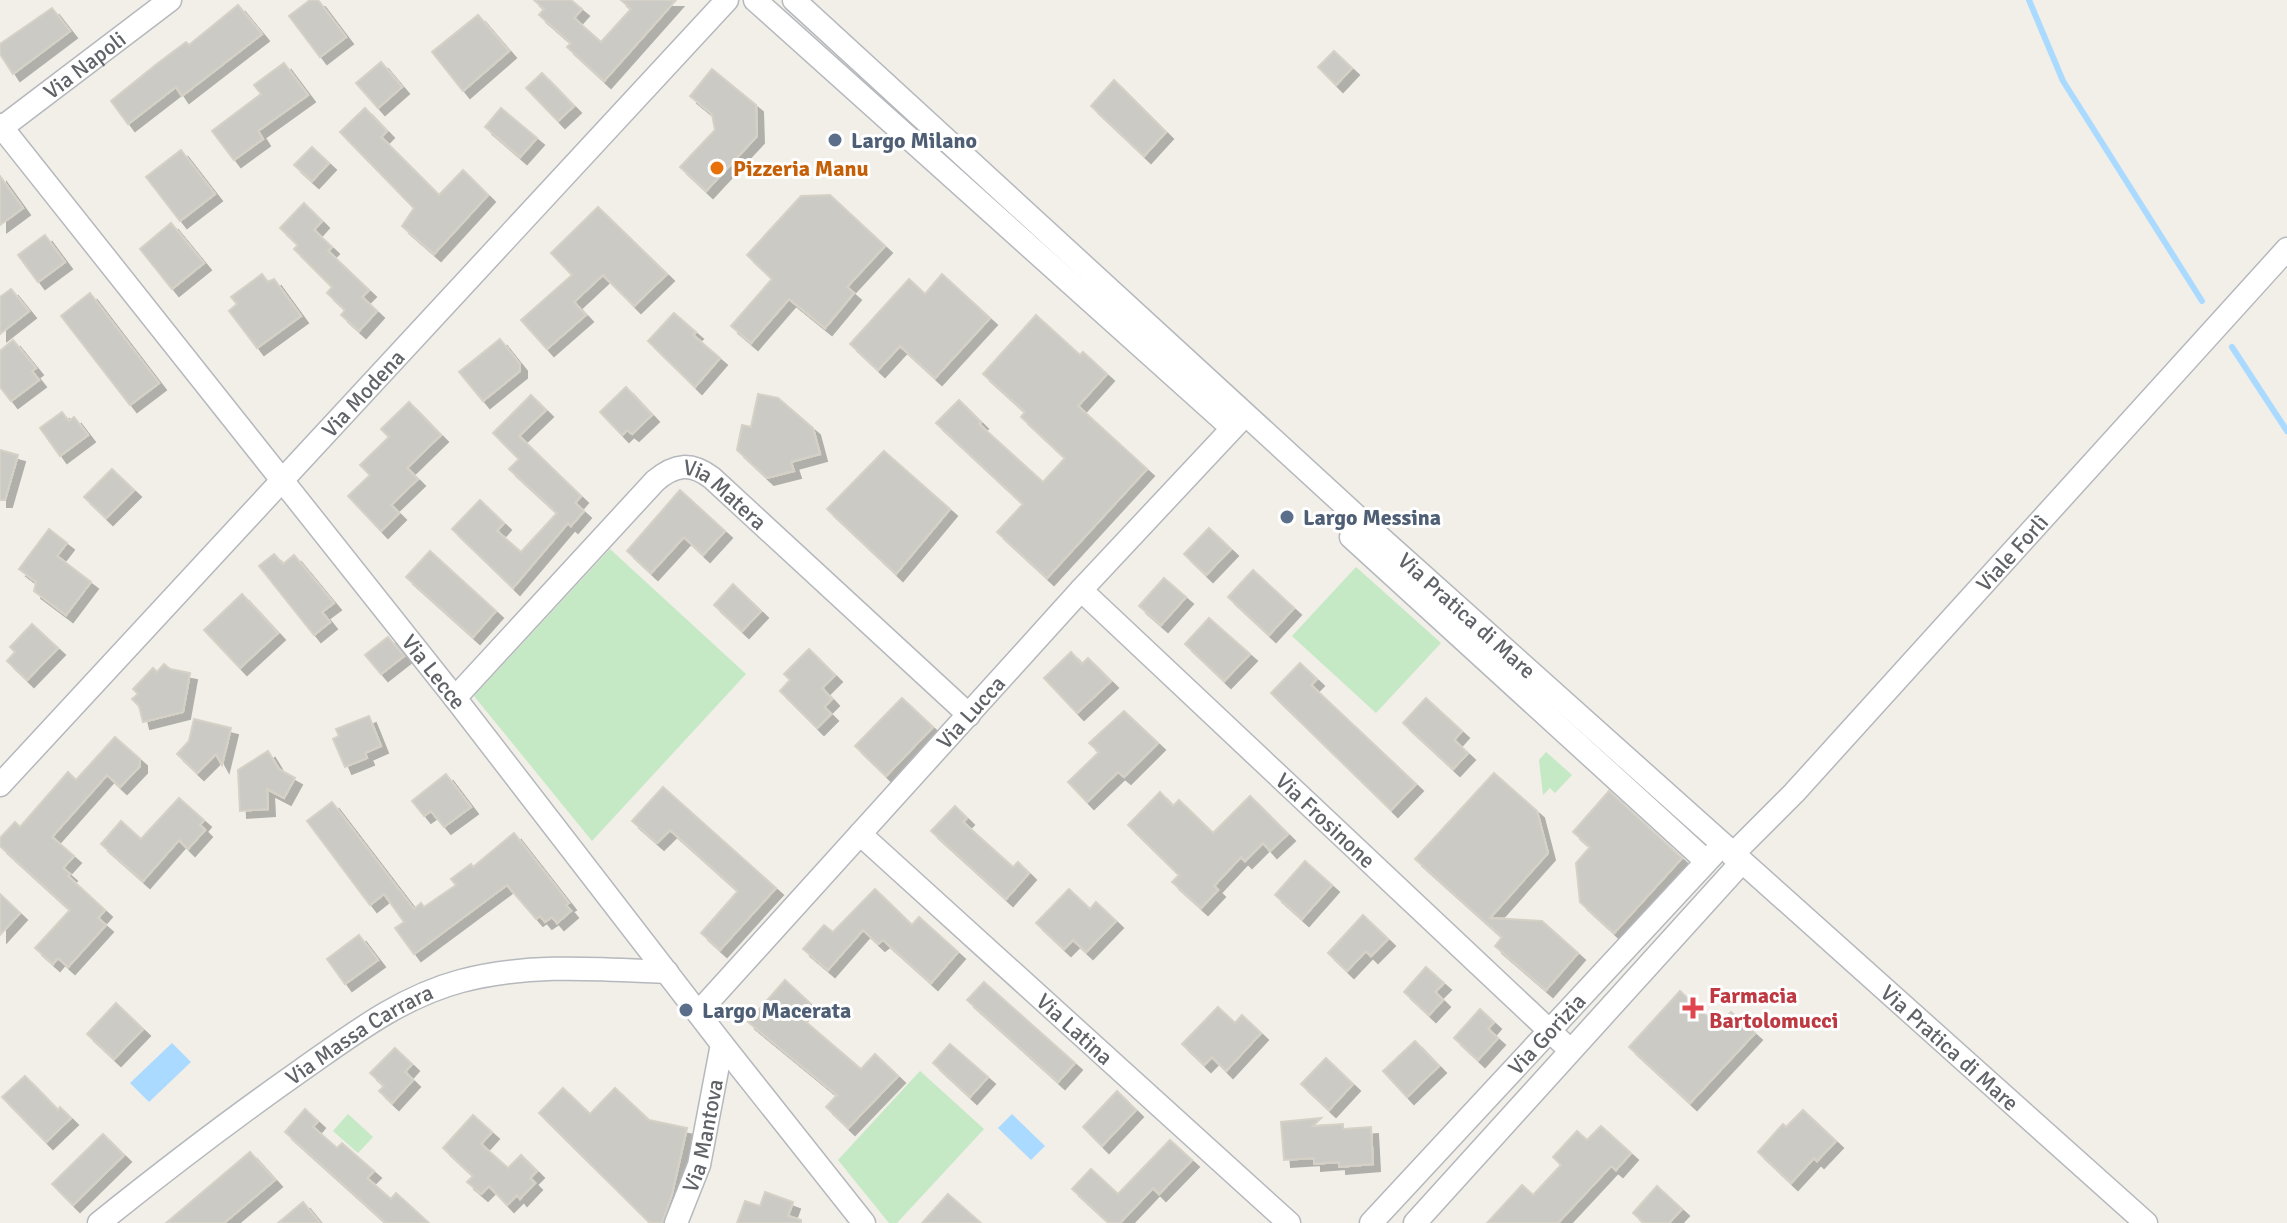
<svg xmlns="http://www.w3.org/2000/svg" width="2287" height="1223" font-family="Signika,sans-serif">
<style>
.green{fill:#c5e8c5}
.water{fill:#aadaff}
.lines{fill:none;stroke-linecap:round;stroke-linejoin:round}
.stream{stroke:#aadaff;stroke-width:6}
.building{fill:#cccac5;stroke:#d6d1c6;stroke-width:2;filter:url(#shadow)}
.minor-casing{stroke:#b5b8bc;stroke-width:25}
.minor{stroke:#fff;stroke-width:22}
.service-dot{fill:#5c6f8a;stroke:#fff;stroke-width:3}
.food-dot{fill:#e8710a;stroke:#fff;stroke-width:3}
.health-dot{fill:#e0444e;stroke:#fff;stroke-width:3}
.labels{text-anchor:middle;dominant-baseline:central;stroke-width:6;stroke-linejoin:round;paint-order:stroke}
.street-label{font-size:22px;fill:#5f6368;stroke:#fff}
.service-label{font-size:22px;font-weight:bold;fill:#4e5e75;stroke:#fff;text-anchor:start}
.food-label{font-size:22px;font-weight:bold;fill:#c56008;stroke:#fff;text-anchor:start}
.health-label{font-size:22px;font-weight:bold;fill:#be3a42;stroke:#fff;text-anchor:start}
</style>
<defs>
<filter id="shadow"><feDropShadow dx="7" dy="7" stdDeviation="0" flood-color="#0004"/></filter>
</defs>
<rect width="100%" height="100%" fill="#f1efe8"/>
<!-- green -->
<g class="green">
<path d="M610 549 746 674 592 841 474 696Z"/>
<path d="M1356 567 1441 643 1376 713 1292 636Z"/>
<path d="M1546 752 1572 775 1555 793 1550 788 1543 795 1539 760Z"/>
<path d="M920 1071 984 1129 897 1223H889L838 1160Z"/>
<path d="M348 1114 373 1137 358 1153 333 1131Z"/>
</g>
<!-- water -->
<g class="water">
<path d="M172 1043 191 1062 149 1102 130 1083Z"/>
<path d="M1012 1114 1045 1146 1031 1160 998 1128Z"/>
</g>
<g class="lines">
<!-- stream -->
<g class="stream">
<path d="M2029 0 2063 81 2202 301"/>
<path d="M2232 347 2287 431"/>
</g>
</g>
<!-- building -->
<g class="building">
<path d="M310 0H318L346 37 320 57 289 16Z"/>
<path d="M534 0H571L582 9 574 18 601 42 631 9 621 0H676L604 81 567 47 571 43 539 15 544 9Z"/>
<path d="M238 5 262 34 182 96 176 87 128 124 111 101 158 63 186 42 189 45Z"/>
<path d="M52 8 70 31 13 74 0 54V44Z"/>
<path d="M478 15 509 51 463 91 432 52Z"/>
<path d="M1334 51 1352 68 1336 85 1318 67Z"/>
<path d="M381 62 402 87 378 108 356 83Z"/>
<path d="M284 63 308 95 258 131 263 139 234 160 212 131 261 94 254 85Z"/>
<path d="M712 69 756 105 757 136 706 191 680 167 715 130 712 114 690 96Z"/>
<path d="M542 73 574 106 558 121 526 88Z"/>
<path d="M1114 80 1166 132 1144 156 1091 106Z"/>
<path d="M365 108 387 131 381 137 439 195 463 170 488 195 434 254 402 226 414 208 340 132Z"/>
<path d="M501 108 537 138 520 157 485 127Z"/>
<path d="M312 147 329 163 312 181 294 165Z"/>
<path d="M181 150 215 194 180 221 146 177Z"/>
<path d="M0 176 23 208 0 225Z"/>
<path d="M830 195 885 246 847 287 854 293 825 328 789 299 751 343 731 326 772 279 747 255 801 196Z"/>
<path d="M304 203 322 221 314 230 332 247 328 251 369 290 362 297 377 311 359 331 341 315 345 310 327 293 332 287 294 249 298 245 280 228Z"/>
<path d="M598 207 667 274 634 306 603 275 574 302 586 315 547 349 521 320 572 275 551 253Z"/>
<path d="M171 223 204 263 172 289 140 249Z"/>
<path d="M45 235 65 262 38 282 18 255Z"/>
<path d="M262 274 268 282 274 279 301 316 257 348 229 311 237 304 231 297Z"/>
<path d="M942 274 990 318 935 378 900 346 878 370 850 344 909 279 925 294Z"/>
<path d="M11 289 29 311 0 334V297Z"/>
<path d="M90 293 159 383 130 405 61 316Z"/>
<path d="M674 313 696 332 693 335 720 358 695 387 648 341Z"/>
<path d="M1036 315 1080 355 1083 352 1107 374 1078 406 1147 469 1047 578 997 532 1023 504 936 423 959 400 981 422 979 424 1043 482 1065 458 1021 417 1025 412 983 374Z"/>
<path d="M500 339 520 364V371L483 401 459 372Z"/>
<path d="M13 340 36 368 32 371 39 380 11 401 0 387V351Z"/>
<path d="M626 387 652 415 632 434 627 430 622 435 600 412Z"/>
<path d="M758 394 778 398 813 428 820 454 791 462 794 471 767 478 737 450 742 425 751 427Z"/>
<path d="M531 395 546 410 519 436 581 496 575 503 584 511 571 526 568 523 513 588 452 529 480 500 504 523 497 531 521 552 557 513 509 469 519 459 493 433Z"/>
<path d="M409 402 441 435 407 468 418 479 391 505 399 513 381 531 348 496 370 475 360 465 389 437 381 429Z"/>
<path d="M62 412 69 421 74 417 88 435 60 456 40 428Z"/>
<path d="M0 450 18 455 5 500H0Z"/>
<path d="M884 451 950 509 896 574 827 509Z"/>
<path d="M112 469 134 490 106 518 84 497Z"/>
<path d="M680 490 725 531 703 555 684 537 651 573 627 551Z"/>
<path d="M1209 528 1231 549 1206 575 1184 554Z"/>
<path d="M49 529 67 543 57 556 91 582 66 615 34 591 36 582 19 569Z"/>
<path d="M430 551 496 611 473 637 406 577Z"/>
<path d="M274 554 283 564 294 555 334 603 322 612 330 622 314 635 259 566Z"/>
<path d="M1253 570 1294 608 1269 635 1228 597Z"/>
<path d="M1164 578 1186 597 1161 625 1139 606Z"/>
<path d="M733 584 761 611 742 631 714 605Z"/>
<path d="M242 594 278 633 240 668 204 630Z"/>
<path d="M1209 618 1250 654 1224 681 1185 644Z"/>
<path d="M32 624 58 648 27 680 7 661 15 652 10 647Z"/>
<path d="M388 637 404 656 381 674 365 655Z"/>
<path d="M809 649 835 675 822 688 832 699 824 707 831 714 817 728 780 691 790 680 784 674Z"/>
<path d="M1071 652 1082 664 1088 658 1111 681 1077 713 1044 678Z"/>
<path d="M1300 663 1317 679 1311 685 1416 784 1391 810 1271 693Z"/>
<path d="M164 664 170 669 190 673 183 712 143 722 139 706 132 699 138 694 133 689 153 668 157 672Z"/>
<path d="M902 698 933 727 886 776 855 746Z"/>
<path d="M1426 698 1462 731 1454 740 1468 753 1453 769 1403 723Z"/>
<path d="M1124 711 1158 743 1124 777 1118 772 1087 802 1068 782 1099 752 1089 743Z"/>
<path d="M369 716 381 746 365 753 367 758 345 767 333 739 339 736 336 729Z"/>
<path d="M194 719 231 728 222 765 216 754 197 773 177 754 189 741Z"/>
<path d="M115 737 140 759V766L120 787 107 775 52 837 74 856 63 868 70 874 68 876 105 910 98 918 106 925 68 967 58 958 53 964 35 948 70 910 0 846V838L15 822 20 827 68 772 76 780Z"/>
<path d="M268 751 279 769 295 778 284 798 267 789 268 809 240 811 238 770Z"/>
<path d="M1494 773 1537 811 1548 853 1490 918 1542 921 1578 953 1546 990 1495 946 1502 937 1415 859Z"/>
<path d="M446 774 471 807 444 827 431 811 424 816 412 801Z"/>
<path d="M663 787 776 888 720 950 701 933 738 891 670 830 657 843 632 821Z"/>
<path d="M1609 791 1682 858 1614 933 1580 902 1576 863 1590 847 1573 832Z"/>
<path d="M1160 792 1173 806 1179 800 1213 833 1250 796 1288 834 1270 851 1263 843 1245 861 1241 857 1214 886 1218 890 1201 908 1172 882 1179 875 1128 825Z"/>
<path d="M179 798 204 820 200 825 205 830 188 849 179 840 143 881 101 844 121 821 141 839Z"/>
<path d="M332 802 414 909 421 903 424 907 456 885 451 879 471 864 473 867 514 833 569 903 566 905 571 911 557 923 552 917 545 922 540 916 536 919 507 885 414 954 395 928 404 922 384 894 370 905 307 821Z"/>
<path d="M955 806 967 818 963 822 1013 867 1018 862 1029 873 1006 899 931 831Z"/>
<path d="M1305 861 1332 885 1302 919 1275 895Z"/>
<path d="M875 889 912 925 919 917 958 952 931 983 883 940 878 944 863 930 828 970 803 949 824 925 833 932Z"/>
<path d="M1069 889 1090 909 1096 902 1116 921 1086 952 1073 940 1064 949 1036 923Z"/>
<path d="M0 894 20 913 0 935Z"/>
<path d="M1363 915 1388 939 1371 956 1366 951 1347 971 1328 953Z"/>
<path d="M359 935 378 960 345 984 327 959Z"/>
<path d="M1426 967 1444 983 1435 992 1443 1000 1429 1015 1404 992Z"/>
<path d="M785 980 810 1003 799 1016 861 1069 875 1054 898 1076 848 1128 826 1107 837 1095 748 1022Z"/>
<path d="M984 982 1075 1063 1058 1082 967 1000Z"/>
<path d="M1680 991 1718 1026 1731 1012 1755 1033 1690 1103 1629 1047Z"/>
<path d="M116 1003 143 1029 114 1059 87 1034Z"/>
<path d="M1218 1007 1235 1023 1242 1015 1261 1033 1226 1071 1212 1057 1204 1065 1182 1044Z"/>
<path d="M1480 1009 1494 1022 1488 1029 1498 1038 1478 1060 1454 1038Z"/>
<path d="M1415 1041 1439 1066 1407 1097 1383 1071Z"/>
<path d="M950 1044 988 1077 970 1097 933 1063Z"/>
<path d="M395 1048 412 1064 405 1072 413 1080 392 1103 379 1091 384 1086 370 1073Z"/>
<path d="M1326 1058 1353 1084 1329 1110 1301 1084Z"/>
<path d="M25 1076 58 1110 60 1107 71 1118 46 1142 2 1097Z"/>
<path d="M563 1088 590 1114 615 1088 649 1120 687 1128 672 1194 662 1223H650L539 1113Z"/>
<path d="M1117 1091 1136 1110 1102 1146 1083 1127Z"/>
<path d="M305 1109 318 1121 313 1127 337 1148 342 1143 374 1171 367 1178 391 1199 396 1193 429 1223H386L305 1150 285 1132Z"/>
<path d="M1803 1110 1836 1141 1817 1161 1814 1158 1791 1183 1758 1152 1783 1124 1786 1127Z"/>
<path d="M473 1115 492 1132 481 1144 508 1168 521 1155 537 1171 530 1178 535 1183 520 1199 517 1195 507 1205 489 1186 481 1194 467 1182 473 1176 443 1148Z"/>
<path d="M1321 1118 1313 1126 1343 1124V1129L1371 1127 1373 1164 1339 1167V1162L1314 1164V1158L1284 1160 1281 1122Z"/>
<path d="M1601 1126 1631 1153 1616 1170 1611 1166 1558 1223H1487L1522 1185 1533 1195 1561 1165 1553 1157 1577 1131 1587 1140Z"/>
<path d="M103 1134 124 1155 73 1205 52 1184Z"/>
<path d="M1170 1140 1192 1160 1159 1194 1153 1188 1120 1223H1109L1072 1189 1091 1169 1118 1194Z"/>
<path d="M250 1152 275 1180 224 1223H166Z"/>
<path d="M1657 1186 1682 1209 1669 1223H1644L1633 1213Z"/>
<path d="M765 1192 793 1202 788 1216 801 1220V1223H737L745 1201 760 1206Z"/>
<path d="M948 1194 981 1223H922Z"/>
<path d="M303 1202 320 1223H278Z"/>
</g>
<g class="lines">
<defs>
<g id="minor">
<path d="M755 0 1232 428"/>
<path id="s1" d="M794 0 1364 523 2146 1223"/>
<path id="s2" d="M0 125 455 698 722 1044 864 1223"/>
<path id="s3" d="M0 129 170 0"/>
<path d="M1351 537 1706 861"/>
<path id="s4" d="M1081 590 1570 1050"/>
<path id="s5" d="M455 698 655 481C675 464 691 462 712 478L969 715"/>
<path id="s6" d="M0 785 727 0"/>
<path id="s7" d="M860 834 1289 1223"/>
<path id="s8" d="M1732 855 1794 793 2287 249"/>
<path id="s9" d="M698 1013 1081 590 1245 415"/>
<path id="s10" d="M99 1223C165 1170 233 1118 303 1069 353 1034 401 997 461 981 528 963 599 969 667 972"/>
<path id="s11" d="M676 1223 699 1165 722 1044"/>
<path id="s12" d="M1371 1223 1722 845"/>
<path d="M1415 1223 1741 863"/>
</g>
</defs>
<!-- minor casing -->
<use href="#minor" class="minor-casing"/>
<!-- minor -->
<use href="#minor" class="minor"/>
</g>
<!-- markers -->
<g class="service-dot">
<circle cx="835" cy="140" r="8"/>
<circle cx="1287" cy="517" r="8"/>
<circle cx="686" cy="1010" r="8"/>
</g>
<circle class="food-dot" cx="717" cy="168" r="8"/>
<path class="health-dot" d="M1689 996h8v8h8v8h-8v8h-8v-8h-8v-8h8z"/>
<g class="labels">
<!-- street labels -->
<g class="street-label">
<text stroke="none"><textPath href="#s3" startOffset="106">Via Napoli</textPath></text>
<text stroke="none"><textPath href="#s6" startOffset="534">Via Modena</textPath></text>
<text stroke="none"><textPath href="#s5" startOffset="378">Via Matera</textPath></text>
<text stroke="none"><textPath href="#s8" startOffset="412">Viale Forlì</textPath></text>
<text stroke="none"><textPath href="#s1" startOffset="912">Via Pratica di Mare</textPath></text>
<text stroke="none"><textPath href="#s2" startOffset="698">Via Lecce</textPath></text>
<text stroke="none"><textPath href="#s9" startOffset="406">Via Lucca</textPath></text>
<text stroke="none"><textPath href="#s4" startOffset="336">Via Frosinone</textPath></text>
<text stroke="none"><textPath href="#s7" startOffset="290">Via Latina</textPath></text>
<text stroke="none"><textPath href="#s12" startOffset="258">Via Gorizia</textPath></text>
<text stroke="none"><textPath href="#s10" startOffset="322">Via Massa Carrara</textPath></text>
<text stroke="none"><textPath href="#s1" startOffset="1560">Via Pratica di Mare</textPath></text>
<text stroke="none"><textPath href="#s11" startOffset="92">Via Mantova</textPath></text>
</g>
<!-- service labels -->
<g class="service-label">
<text x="851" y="140">Largo Milano</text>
<text x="1303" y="517">Largo Messina</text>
<text x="702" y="1010">Largo Macerata</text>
</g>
<!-- food labels -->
<g class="food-label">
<text x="733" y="168">Pizzeria Manu</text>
</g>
<!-- health labels -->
<g class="health-label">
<text x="1709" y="995">Farmacia<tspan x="1709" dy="25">Bartolomucci</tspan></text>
</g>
</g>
</svg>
